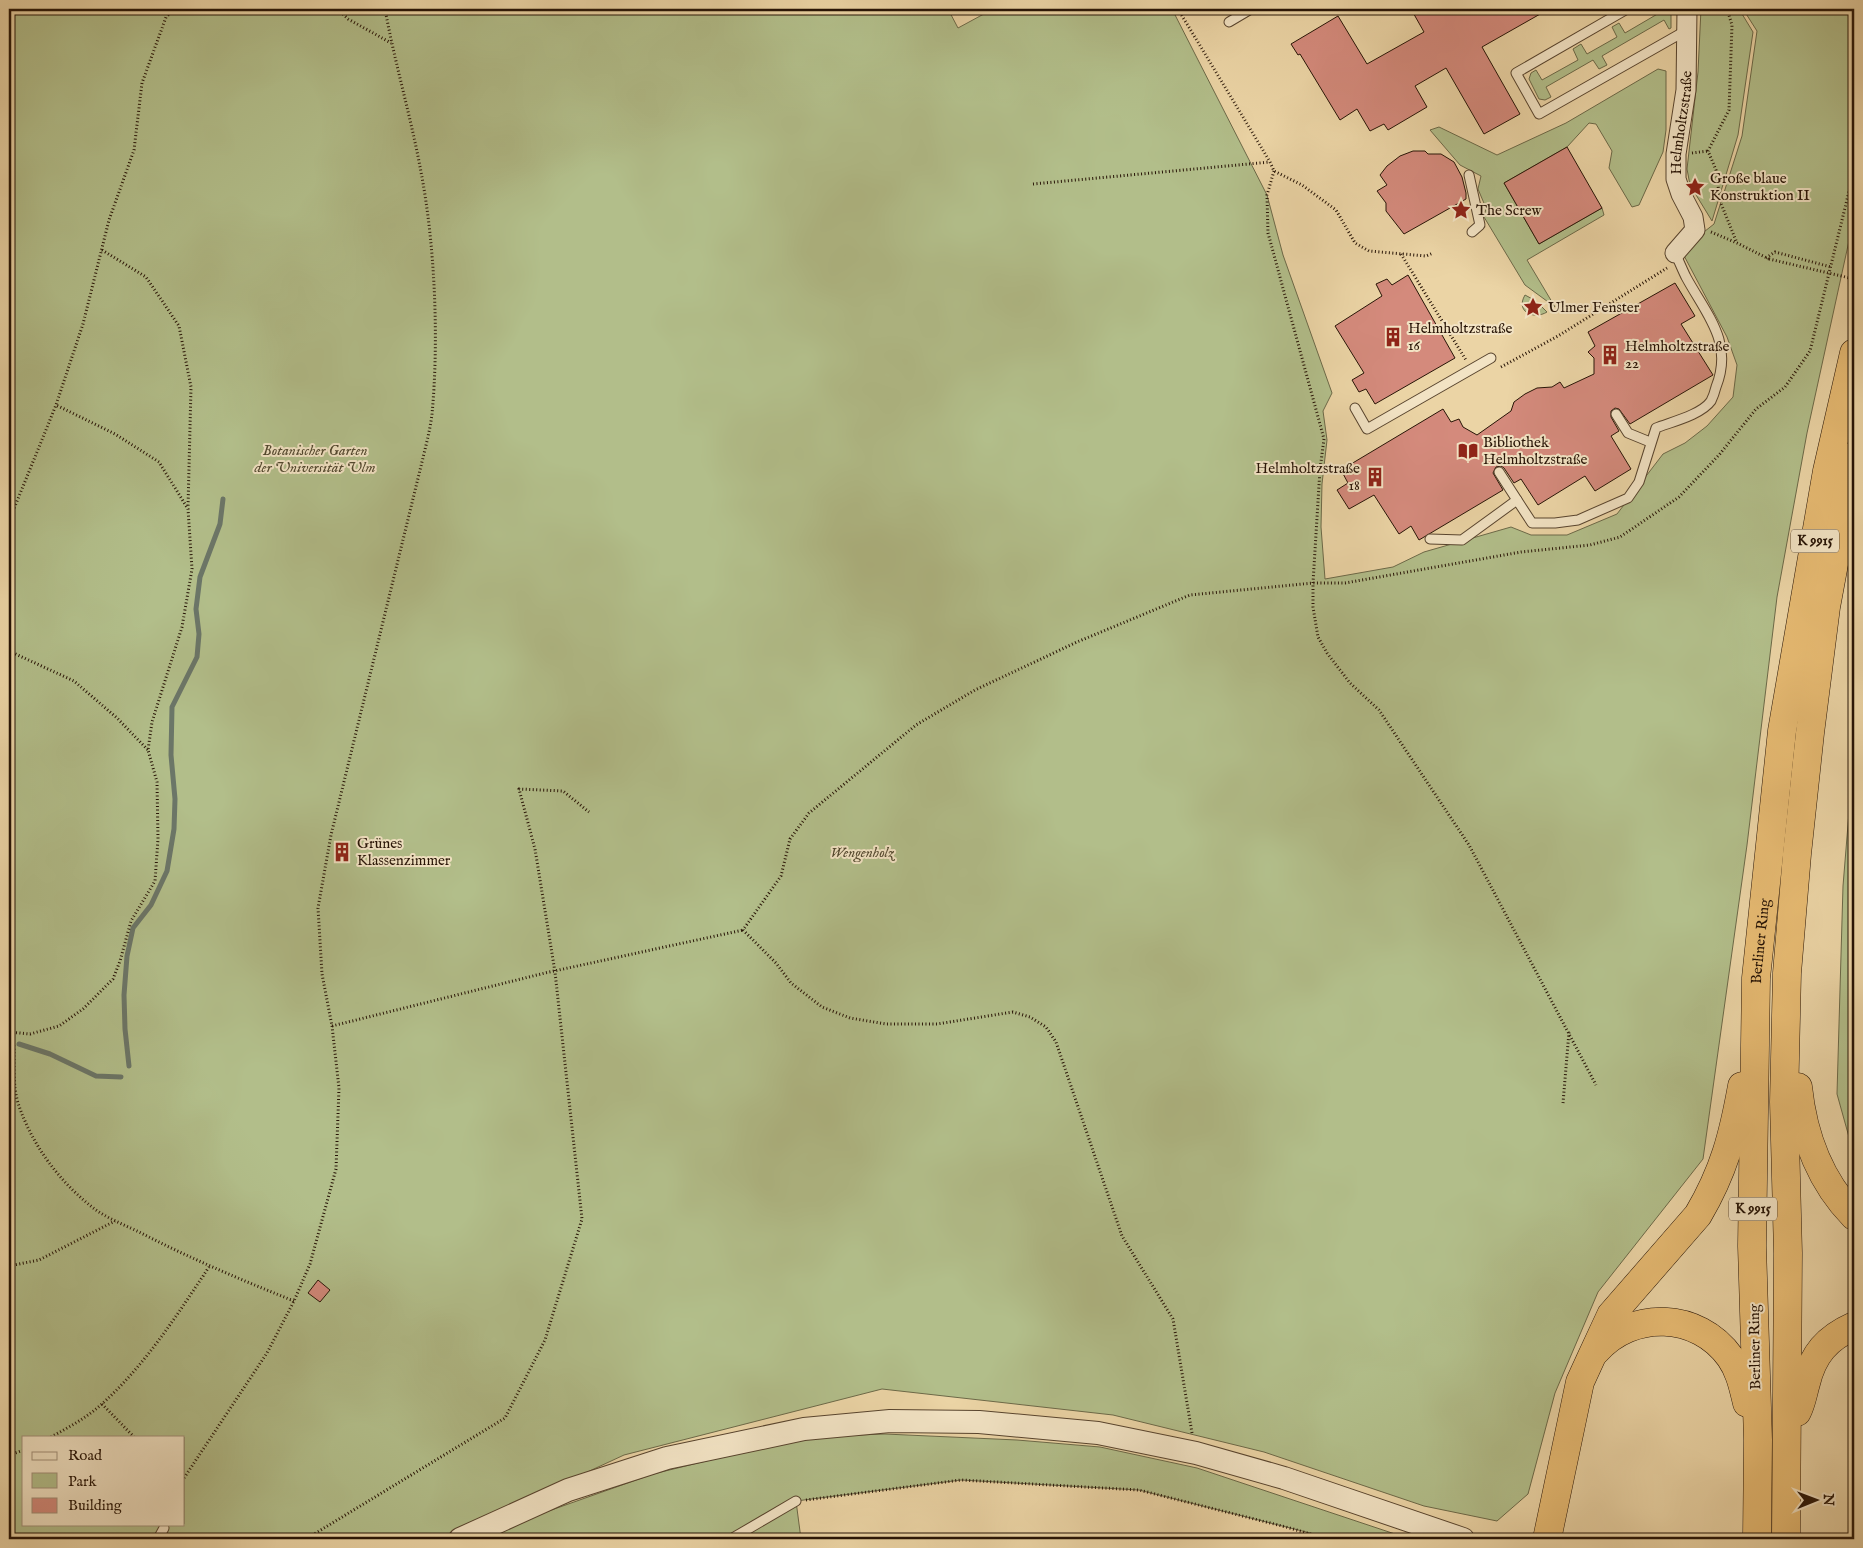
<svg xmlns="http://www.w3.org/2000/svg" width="1863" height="1548" font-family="'IM FELL English',serif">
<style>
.green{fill:#b2be8a;stroke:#6c6948;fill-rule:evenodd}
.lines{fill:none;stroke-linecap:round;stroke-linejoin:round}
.stream{stroke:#6b7668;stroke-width:5}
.building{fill:#d48a7c;stroke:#271406}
.service-casing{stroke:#58442e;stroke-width:11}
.minor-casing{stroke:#58442e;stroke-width:21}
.tertiary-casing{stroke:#58442e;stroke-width:24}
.trunk-casing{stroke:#271406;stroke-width:29}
.path{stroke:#271406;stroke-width:3;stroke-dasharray:1 2.5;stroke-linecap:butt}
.service{stroke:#f2e3c4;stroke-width:9}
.minor{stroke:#f2e3c4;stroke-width:19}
.tertiary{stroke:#f2e3c4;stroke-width:22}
.trunk{stroke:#e6ba72;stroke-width:28}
.path-bridge{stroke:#271406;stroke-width:3;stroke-dasharray:1 2.5;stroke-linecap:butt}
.labels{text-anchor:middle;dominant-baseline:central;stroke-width:4;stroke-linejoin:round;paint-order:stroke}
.shield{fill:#f2e3c4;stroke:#64523f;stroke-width:1}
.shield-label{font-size:14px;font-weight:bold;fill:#271406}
.street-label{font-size:15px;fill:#271406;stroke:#f2e3c4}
.poi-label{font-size:15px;fill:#271406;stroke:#f2e3c4;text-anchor:start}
.park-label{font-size:15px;font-style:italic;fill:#51472e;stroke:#f2e3c4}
</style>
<rect width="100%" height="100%" fill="#ebd4a5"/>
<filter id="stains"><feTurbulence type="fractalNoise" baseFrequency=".004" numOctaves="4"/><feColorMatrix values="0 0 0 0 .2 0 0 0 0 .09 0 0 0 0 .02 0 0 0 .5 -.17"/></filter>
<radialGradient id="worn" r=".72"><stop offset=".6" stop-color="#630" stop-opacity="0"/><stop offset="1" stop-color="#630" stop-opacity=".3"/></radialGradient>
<!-- green -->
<g class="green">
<path d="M9 9H948L958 28 993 9H1172L1267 195 1283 255 1332 393 1323 411 1327 440 1322 484 1321 527 1325 579 1393 567 1424 552 1511 527 1531 535H1567L1617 514 1663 454 1685 443 1707 426 1733 397 1737 365 1727 337 1681 250 1714 224 1742 136 1757 31 1743 9H1854V218L1807 433 1777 597 1747 845 1703 1159 1598 1292 1555 1393 1528 1494 1497 1521 1424 1506 1264 1452 1113 1415 882 1389 624 1455 443 1539H9ZM24 1437H184V1524H24Z"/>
<path d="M1666 9H1671V28L1669 29 1664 20 1602 56 1607 65 1599 69 1593 60 1546 87 1551 97 1545 100 1539 99 1529 79 1531 73 1536 70 1542 80 1578 60 1573 49 1581 44 1587 54 1617 37 1612 27 1619 23 1625 33Z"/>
<path d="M1701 9H1739L1753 32 1738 135 1712 221 1690 185 1687 169 1698 72Z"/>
<path d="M1658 69 1666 71V130L1663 152 1639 205 1632 207 1609 168 1612 151 1596 124 1589 123 1567 147 1504 183 1539 244 1602 208 1604 215 1527 260 1555 307 1525 285 1484 217 1486 208 1478 189 1481 176 1460 165 1430 130 1439 127 1497 155 1566 123Z"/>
<path d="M1525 295 1536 301 1547 312C1534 320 1515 312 1525 295Z"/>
<path d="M1854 751V1155L1837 1094 1843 886Z"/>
<path d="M885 1434 1017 1440 1100 1447 1197 1468 1410 1539H1334L1139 1490 961 1480 796 1501 801 1539H484L526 1519 653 1474 804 1437Z"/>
</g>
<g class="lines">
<!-- stream -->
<g class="stream">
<path d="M19 1044 50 1054 96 1076 121 1077"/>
<path d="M129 1066 125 1029 124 995 127 956 133 928 151 905 167 871 174 829 175 799 171 755 172 707 197 657 199 634 196 609 200 577 220 524 223 499"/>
</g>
</g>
<!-- building -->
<g class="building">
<path d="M1411 9H1549L1482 47 1520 114 1484 134 1446 68 1415 86 1427 107 1388 130 1384 124 1370 131 1357 109 1340 120 1300 54 1298 55 1291 44 1338 16 1367 64 1424 32Z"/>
<path d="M1567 147 1602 208 1539 244 1504 183Z"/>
<path d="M1413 151H1425L1428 154H1441L1454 162 1462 177 1466 193V199L1404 234 1386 211V203L1377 191 1387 185 1380 175 1387 166 1400 156Z"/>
<path d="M1408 275 1455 358 1375 404 1366 389 1359 392 1352 380 1364 373 1335 326 1382 296 1376 284 1387 279 1392 285Z"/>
<path d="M1675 283 1695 316 1681 324 1713 375 1630 424 1619 409 1615 408 1611 411V417L1619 431 1611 436 1631 469 1595 491 1585 476 1538 505 1521 479 1514 483 1504 468 1501 466 1496 467 1493 473 1503 490 1419 540 1411 526 1399 534 1374 495 1349 509 1337 490 1348 483 1341 470 1443 409 1451 422 1459 419 1463 427 1477 435 1511 411 1514 402 1525 394 1537 388 1552 387 1560 382 1564 388 1594 374V358L1588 352 1595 346 1588 332Z"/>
<path d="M318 1280 330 1290 320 1302 308 1293Z"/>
</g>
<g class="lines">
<defs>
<g id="service">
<path d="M1627 9 1516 73 1539 114 1687 30"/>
<path d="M1229 22 1251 9"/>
<path d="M1469 175 1480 225 1472 232"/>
<path d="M1355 408 1367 429 1491 358"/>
<path d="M1616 414 1628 433 1650 442"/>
<path d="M1499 472 1517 500"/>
<path d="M1430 539 1462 540 1517 500 1532 523H1555L1578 520 1628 498 1639 482 1656 428C1671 422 1701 415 1711 401 1713 397 1715 391 1716 387 1734 342 1706 314 1686 277 1682 269 1679 261 1675 253"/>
<path d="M158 1539 164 1528"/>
<path d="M731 1539 796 1501"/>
</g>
<g id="minor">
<path id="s1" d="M1675 253 1695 230 1693 217 1681 194 1676 179V154L1686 90 1687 9"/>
</g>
<path id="tertiary" d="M460 1539 568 1490 667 1458 804 1429 890 1421 979 1422 1098 1433 1196 1453 1284 1478 1463 1539"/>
<g id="trunk">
<path d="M1798 1087C1803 1135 1820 1181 1854 1216"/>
<path d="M1596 1351C1632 1310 1698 1312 1730 1357 1740 1371 1743 1387 1747 1403"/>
<path d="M1797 1412C1802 1402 1803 1393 1806 1383 1813 1354 1827 1338 1854 1326"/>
<path d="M1547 1539 1580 1382 1591 1358 1611 1315 1698 1215C1724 1171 1733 1136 1742 1086"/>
<path id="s2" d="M1757 1539 1758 1440 1752 1246 1756 978 1782 731 1827 471 1854 353"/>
<path d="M1786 1539 1788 1253 1784 1102 1787 973 1797 854 1810 733 1826 607 1854 456"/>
</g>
</defs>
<!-- service casing -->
<use href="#service" class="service-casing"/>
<!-- minor casing -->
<use href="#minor" class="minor-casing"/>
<!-- tertiary casing -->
<use href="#tertiary" class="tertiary-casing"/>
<!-- trunk casing -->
<use href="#trunk" class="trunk-casing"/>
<!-- path -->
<g class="path">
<path d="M338 9 348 19 391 43"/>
<path d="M1178 9 1270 162 1274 171 1302 185 1336 210 1355 243 1369 251 1426 256 1433 253"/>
<path d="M1727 9 1732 25 1729 110 1708 151 1716 170 1720 201 1737 243"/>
<path d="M168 15 183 9"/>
<path d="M1692 153 1708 151"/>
<path d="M1274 171 1267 195 1268 233 1324 439 1320 469 1313 583V607L1318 637 1327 653 1350 683 1379 710 1469 845 1596 1085"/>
<path d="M1033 184 1270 162"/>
<path d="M1711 232 1737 243 1769 259"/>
<path d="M102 250 146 277 179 326 191 387 188 508"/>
<path d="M1401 254 1466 360"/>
<path d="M1766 258 1775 252 1831 267"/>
<path d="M1501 367 1558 336 1667 268"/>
<path d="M9 521 56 405 83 324 109 220 134 150 142 83 169 9"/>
<path d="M9 651 74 681 117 718 148 750"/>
<path d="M9 993C10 1012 13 1031 14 1050 14 1068 13 1089 19 1106 33 1146 59 1181 92 1207 107 1219 128 1226 145 1235 194 1260 244 1281 294 1301"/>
<path d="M332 1026 545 973 743 930"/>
<path d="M9 1032 30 1034 59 1026 83 1009 113 979 120 961 131 921 155 881 158 839 157 782 148 750 152 722 182 627 192 569 188 509 159 462 115 434 56 405"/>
<path d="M1563 1103 1569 1032"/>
<path d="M9 1266 39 1260 115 1221"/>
<path d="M102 1404 134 1437"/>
<path d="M1192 1433 1173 1319 1122 1236 1056 1042 1046 1027 1030 1017 1013 1012 937 1024H886L850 1018 822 1007 791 983 776 963 743 930 781 876 790 839 809 813 916 725 975 690 1077 642 1190 595 1313 583H1345L1521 552 1590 545 1620 537 1679 497 1719 455 1756 409 1785 387 1810 351 1854 171"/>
<path d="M51 1437C69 1427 88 1417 103 1403 146 1364 177 1315 209 1267"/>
<path d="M9 1455 24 1450"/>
<path d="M184 1478 267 1353 294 1301 310 1264 336 1169 339 1088 332 1026 322 974 318 908 331 835 421 466C425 449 430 431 432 414 439 340 435 245 421 172 411 117 395 64 385 9"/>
<path d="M806 1500 961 1480 1139 1490 1286 1527 1328 1539"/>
<path d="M306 1539 505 1418 545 1340 582 1219 555 972 535 849 519 789 563 791 589 812"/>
</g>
<!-- service -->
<use href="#service" class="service"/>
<!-- minor -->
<use href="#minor" class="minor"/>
<!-- tertiary -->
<use href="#tertiary" class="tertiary"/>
<!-- trunk -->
<use href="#trunk" class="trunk"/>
<!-- path-bridge -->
<path class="path-bridge" d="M1769 259 1854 279"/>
</g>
<!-- icons -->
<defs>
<symbol id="sight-bare" viewBox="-9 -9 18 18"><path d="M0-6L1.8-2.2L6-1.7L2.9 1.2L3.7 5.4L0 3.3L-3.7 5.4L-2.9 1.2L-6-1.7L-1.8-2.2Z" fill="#8f2418" stroke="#f2e3c4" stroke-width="2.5" paint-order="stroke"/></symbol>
<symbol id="building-bare" viewBox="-9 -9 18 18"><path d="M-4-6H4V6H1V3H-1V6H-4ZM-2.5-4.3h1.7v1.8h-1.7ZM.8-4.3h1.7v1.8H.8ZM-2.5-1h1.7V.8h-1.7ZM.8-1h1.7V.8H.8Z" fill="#8f2418" stroke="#f2e3c4" stroke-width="2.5" paint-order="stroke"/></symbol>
<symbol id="library-bare" viewBox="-9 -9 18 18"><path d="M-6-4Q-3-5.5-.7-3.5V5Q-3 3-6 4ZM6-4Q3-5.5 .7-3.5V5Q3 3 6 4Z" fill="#8f2418" stroke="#f2e3c4" stroke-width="2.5" paint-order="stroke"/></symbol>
</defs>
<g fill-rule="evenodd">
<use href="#sight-bare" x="1681" y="173" width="28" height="28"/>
<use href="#sight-bare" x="1447" y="196" width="28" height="28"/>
<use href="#sight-bare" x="1519" y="293" width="28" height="28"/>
<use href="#building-bare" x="1379" y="323" width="28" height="28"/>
<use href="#building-bare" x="1596" y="341" width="28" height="28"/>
<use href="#library-bare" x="1454" y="437" width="28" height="28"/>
<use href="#building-bare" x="1361" y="463" width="28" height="28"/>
<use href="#building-bare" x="328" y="838" width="28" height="28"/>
</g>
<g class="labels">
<!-- shield labels -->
<g class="shield">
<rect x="1791" y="529.5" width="48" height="23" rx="4"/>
<rect x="1729" y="1197.5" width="48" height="23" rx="4"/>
</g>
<g class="shield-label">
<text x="1815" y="541">K 9915</text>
<text x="1753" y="1209">K 9915</text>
</g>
<!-- street labels -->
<g class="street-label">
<text stroke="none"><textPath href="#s1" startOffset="142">Helmholtzstraße</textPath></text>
<text stroke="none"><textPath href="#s2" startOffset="598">Berliner Ring</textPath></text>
<text transform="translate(1755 1347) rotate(-91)">Berliner Ring</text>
</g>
<!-- poi labels -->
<g class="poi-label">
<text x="1710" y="178">Große blaue<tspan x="1710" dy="17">Konstruktion II</tspan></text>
<text x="1476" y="210">The Screw</text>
<text x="1548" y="307">Ulmer Fenster</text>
<text x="1408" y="328">Helmholtzstraße<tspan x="1408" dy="17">16</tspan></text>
<text x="1625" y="346">Helmholtzstraße<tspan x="1625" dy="17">22</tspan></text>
<text x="1483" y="442">Bibliothek<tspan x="1483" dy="17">Helmholtzstraße</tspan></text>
<text x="1360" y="468" text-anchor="end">Helmholtzstraße<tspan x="1360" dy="17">18</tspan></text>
<text x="357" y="843">Grünes<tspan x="357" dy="17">Klassenzimmer</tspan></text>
</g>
<!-- park labels -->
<g class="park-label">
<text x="315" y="450">Botanischer Garten<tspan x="315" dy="17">der Universität Ulm</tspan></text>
<text x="862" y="852">Wengenholz</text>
</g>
</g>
<!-- margin -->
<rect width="1863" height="1548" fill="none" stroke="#ebd4a5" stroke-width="30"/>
<rect x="10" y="10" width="1843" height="1528" fill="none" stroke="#271406" stroke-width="2.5"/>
<rect x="15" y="15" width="1833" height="1518" fill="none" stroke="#271406"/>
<!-- legend -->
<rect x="22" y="1436" width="162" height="90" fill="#f2e3c4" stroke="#a19078"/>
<rect x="32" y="1452" width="25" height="8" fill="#f2e3c4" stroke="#a19078"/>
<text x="68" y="1460" font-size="15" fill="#271406">Road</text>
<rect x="32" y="1473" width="25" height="15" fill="#b2be8a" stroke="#a19078"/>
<text x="68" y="1486" font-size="15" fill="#271406">Park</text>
<rect x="32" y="1498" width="25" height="15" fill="#d48a7c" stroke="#a19078"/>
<text x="68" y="1510" font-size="15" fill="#271406">Building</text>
<!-- north arrow -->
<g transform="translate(1816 1500) rotate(89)" stroke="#f2e3c4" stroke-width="4" paint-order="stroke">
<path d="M0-4L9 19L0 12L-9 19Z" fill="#271406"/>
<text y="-8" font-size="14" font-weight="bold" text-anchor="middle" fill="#271406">N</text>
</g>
<rect width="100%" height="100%" filter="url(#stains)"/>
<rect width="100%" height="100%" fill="url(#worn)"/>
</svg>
